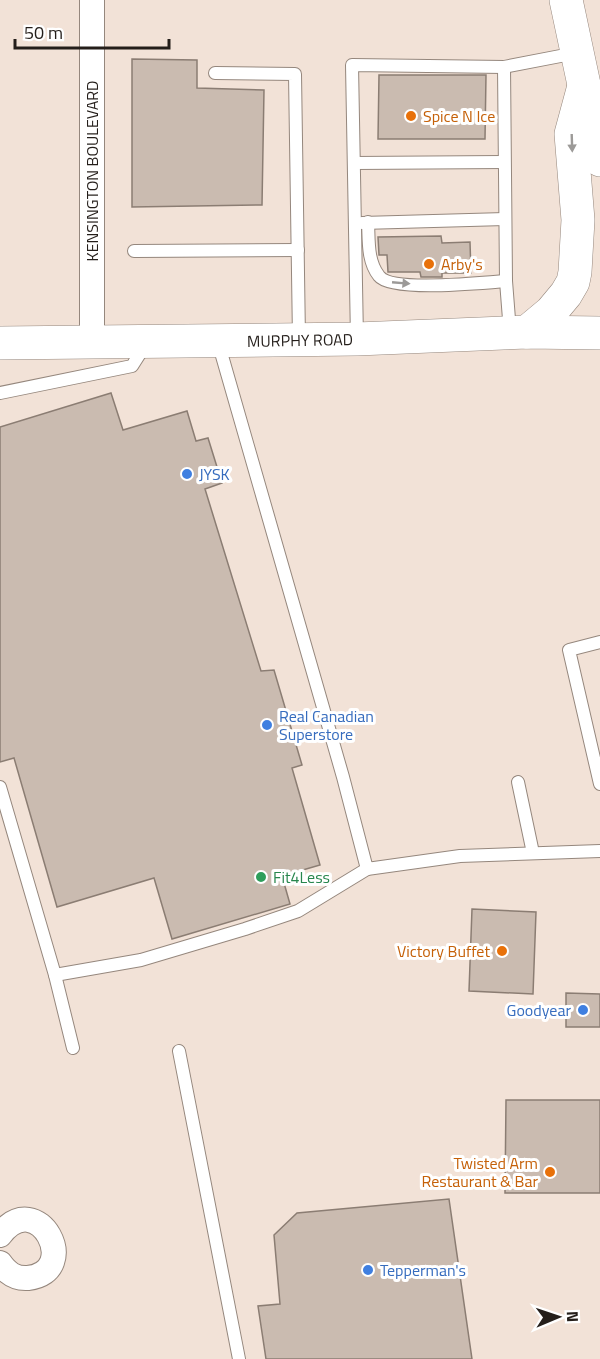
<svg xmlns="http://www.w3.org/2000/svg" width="600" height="1359" font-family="'Titillium Web',sans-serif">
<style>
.building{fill:#cabbb0;stroke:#8b7d73;stroke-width:1.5}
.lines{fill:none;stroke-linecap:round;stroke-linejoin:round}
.lane-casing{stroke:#95877d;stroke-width:14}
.street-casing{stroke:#95877d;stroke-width:26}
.secondary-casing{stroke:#95877d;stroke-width:34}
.lane{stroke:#fff;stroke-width:12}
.street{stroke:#fff;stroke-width:24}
.secondary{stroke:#fff;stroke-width:33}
.oneway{fill:#9c9a98}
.food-dot{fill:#e8710a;stroke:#fff;stroke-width:2}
.shop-dot{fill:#3f7fe0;stroke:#fff;stroke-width:2}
.leisure-dot{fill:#2e9e5b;stroke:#fff;stroke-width:2}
.labels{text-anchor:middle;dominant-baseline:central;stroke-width:6;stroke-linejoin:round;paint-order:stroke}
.food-label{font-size:16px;fill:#c56008;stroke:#fff;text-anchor:start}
.street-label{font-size:16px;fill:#241e1a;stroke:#fff}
.shop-label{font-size:16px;fill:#366cbe;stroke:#fff;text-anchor:start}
.leisure-label{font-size:16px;fill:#27864d;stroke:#fff;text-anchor:start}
</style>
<rect width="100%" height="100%" fill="#f2e2d7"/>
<!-- building -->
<g class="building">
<path d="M132 59 197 60V88L264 90 262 205 132 207Z"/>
<path d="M379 75H486L485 139H378Z"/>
<path d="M441 236 442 243 470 242 471 273H442V277H421L420 272H388L387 255H379L378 237Z"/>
<path d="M111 393 123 430 187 411 196 441 208 438 222 483 205 489 261 671 274 670 302 765 292 768 320 865 282 876 290 904 172 939 154 878 57 907 14 758 0 762V427Z"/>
<path d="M472 909 536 912 533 994 469 991Z"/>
<path d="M566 993 600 994V1027H566Z"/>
<path d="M506 1100H600V1193H505Z"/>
<path d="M449 1199 472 1359H266L258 1306 280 1304 274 1235 297 1213Z"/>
</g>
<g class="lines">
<defs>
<g id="lane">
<path d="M504 67 506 281 510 332"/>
<path d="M215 73 295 74 299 339"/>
<path d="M354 163 504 162"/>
<path d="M368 222C369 240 367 261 379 276 391 292 483 283 506 281"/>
<path d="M362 223 505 219"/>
<path d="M134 251 298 250"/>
<path d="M357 339 352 65 504 67 576 53"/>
<path d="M218 342 343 777 367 869 460 856 600 851"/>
<path d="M0 393 132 366 146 344"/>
<path d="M600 642 569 650 600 784"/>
<path d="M518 782 533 853"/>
<path d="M0 787 55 975 73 1048"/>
<path d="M55 975 141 960 245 929 298 911 367 869"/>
<path d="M179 1051 239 1359"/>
</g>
<g id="street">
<path d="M92 0V341"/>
<path d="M0 1235C38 1185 83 1272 28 1278 15 1279 7 1273 0 1263"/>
</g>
<g id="secondary">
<path d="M566 0 600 160"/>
<path d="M527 332 551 312 566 294 573 282 575 272 578 220 571 134 584 86"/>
<path d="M0 343 357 339 527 332 600 333"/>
</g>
</defs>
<!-- lane casing -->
<use href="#lane" class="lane-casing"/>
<!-- street casing -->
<use href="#street" class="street-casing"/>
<!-- secondary casing -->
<use href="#secondary" class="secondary-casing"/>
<!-- lane -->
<use href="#lane" class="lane"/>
<!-- street -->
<use href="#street" class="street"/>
<!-- secondary -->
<use href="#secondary" class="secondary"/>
</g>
<!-- one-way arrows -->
<defs><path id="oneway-solid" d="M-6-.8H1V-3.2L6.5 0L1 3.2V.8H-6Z" transform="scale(1.5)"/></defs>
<g class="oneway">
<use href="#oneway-solid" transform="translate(572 143) rotate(88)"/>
<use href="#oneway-solid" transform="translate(401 283) rotate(5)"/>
</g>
<!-- markers -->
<g class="food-dot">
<circle cx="411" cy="116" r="6"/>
<circle cx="429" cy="264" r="6"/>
<circle cx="502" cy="951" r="6"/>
<circle cx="550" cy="1172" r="6"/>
</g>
<g class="shop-dot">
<circle cx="187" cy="474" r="6"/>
<circle cx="267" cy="725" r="6"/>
<circle cx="583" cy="1010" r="6"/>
<circle cx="368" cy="1270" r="6"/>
</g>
<circle class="leisure-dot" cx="261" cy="877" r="6"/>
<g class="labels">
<!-- food labels -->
<g class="food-label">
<text x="423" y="116">Spice N Ice</text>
<text x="441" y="264">Arby's</text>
<text x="490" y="951" text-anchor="end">Victory Buffet</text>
<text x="538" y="1163" text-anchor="end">Twisted Arm<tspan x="538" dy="18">Restaurant &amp; Bar</tspan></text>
</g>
<!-- street labels -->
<g class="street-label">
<text transform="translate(92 171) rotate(-90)">KENSINGTON BOULEVARD</text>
<text transform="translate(300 340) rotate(-1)">MURPHY ROAD</text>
</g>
<!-- shop labels -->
<g class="shop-label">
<text x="199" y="474">JYSK</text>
<text x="279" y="716">Real Canadian<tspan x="279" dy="18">Superstore</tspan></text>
<text x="571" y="1010" text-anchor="end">Goodyear</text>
<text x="380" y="1270">Tepperman's</text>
</g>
<!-- leisure labels -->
<g class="leisure-label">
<text x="273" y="877">Fit4Less</text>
</g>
</g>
<!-- north arrow -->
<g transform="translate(558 1317) rotate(88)" stroke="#ffffff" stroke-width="4.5" paint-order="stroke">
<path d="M0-4.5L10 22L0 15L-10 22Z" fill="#241e1a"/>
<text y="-9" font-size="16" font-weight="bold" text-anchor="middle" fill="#241e1a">N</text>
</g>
<!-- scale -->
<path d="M15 39v9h154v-9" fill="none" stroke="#241e1a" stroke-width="3"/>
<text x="24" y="39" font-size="18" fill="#241e1a" stroke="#ffffff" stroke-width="4.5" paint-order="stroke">50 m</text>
</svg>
